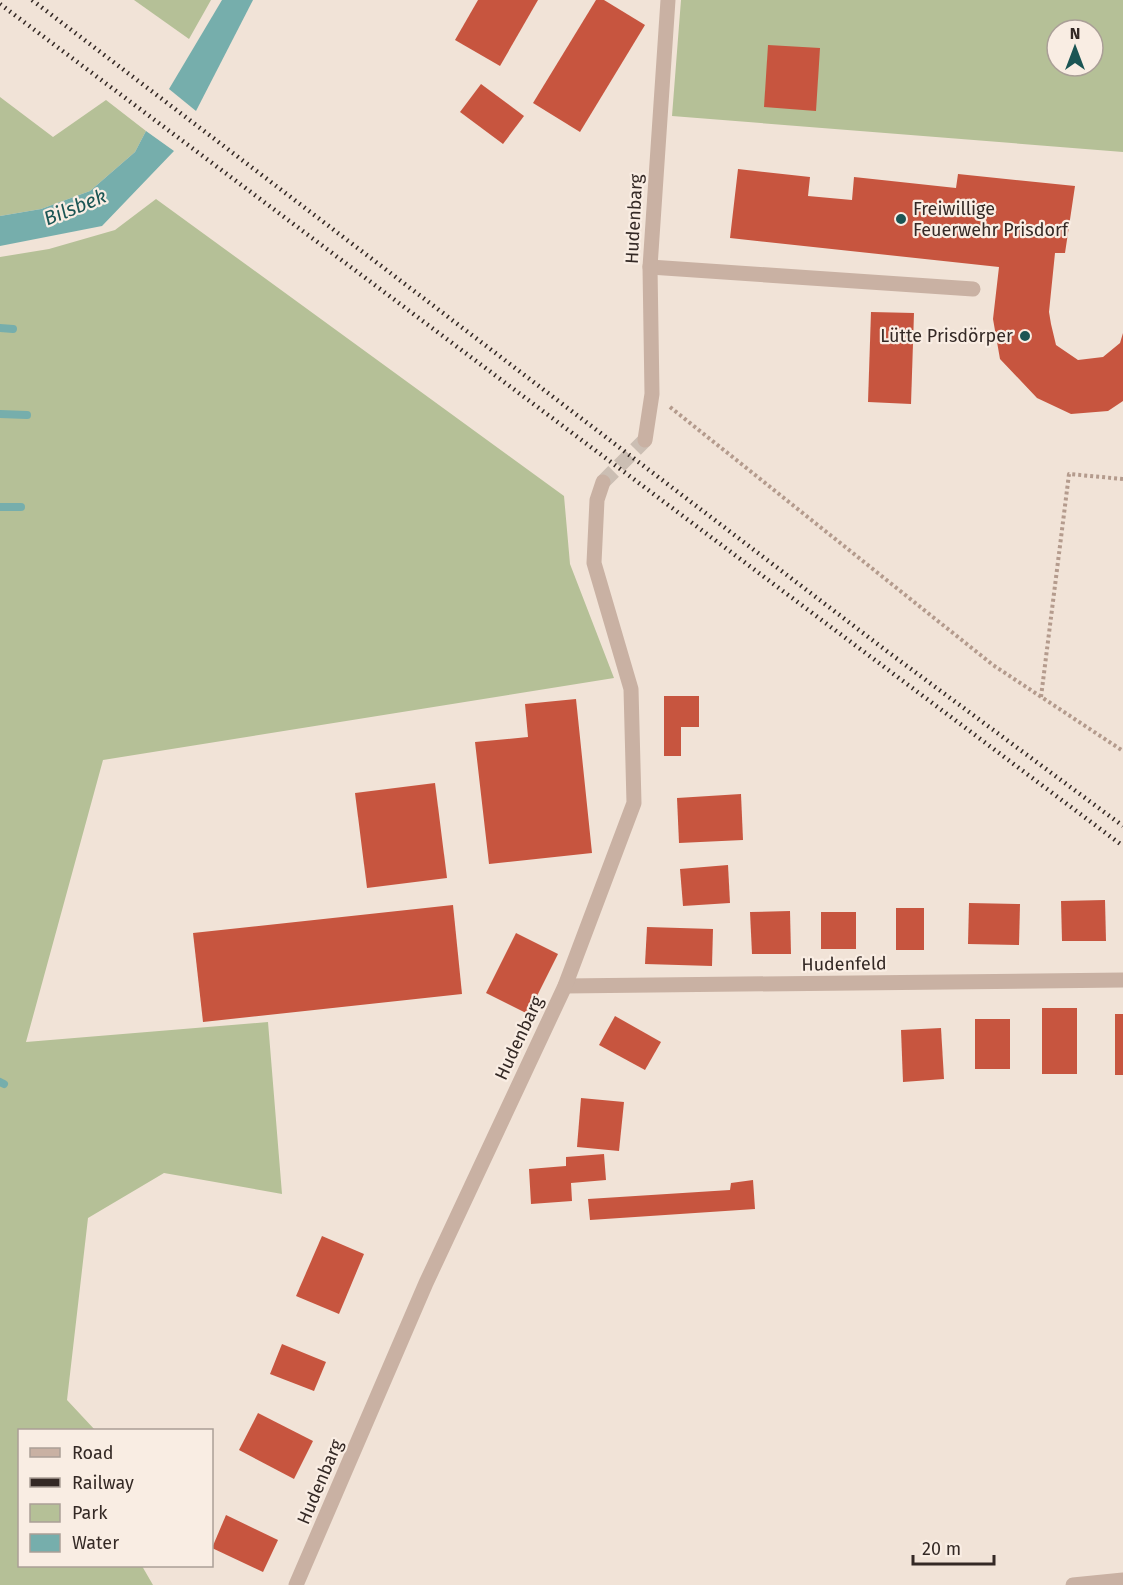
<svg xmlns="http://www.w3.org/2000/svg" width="1123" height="1585" font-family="'Fira Sans',sans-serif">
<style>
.green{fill:#b5c097;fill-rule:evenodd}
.water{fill:#76aeac}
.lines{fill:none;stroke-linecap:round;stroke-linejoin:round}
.stream{stroke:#76aeac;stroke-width:8}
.building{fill:#c7553f}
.minor-tunnel{stroke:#cbbeb3;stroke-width:15;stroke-dasharray:15 8;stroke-linecap:butt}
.path{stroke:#b49b8d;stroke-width:4;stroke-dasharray:3 3;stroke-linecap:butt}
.minor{stroke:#c9b1a3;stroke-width:15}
.rail{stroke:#342925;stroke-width:4.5;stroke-dasharray:1.5 4.5;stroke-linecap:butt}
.poi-dot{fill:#1b5554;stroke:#f9ede3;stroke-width:2}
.labels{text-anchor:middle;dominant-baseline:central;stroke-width:4.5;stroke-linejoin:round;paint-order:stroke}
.poi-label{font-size:18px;fill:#342925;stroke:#f9ede3;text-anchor:start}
.street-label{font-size:18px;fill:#342925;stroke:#f9ede3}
.water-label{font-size:20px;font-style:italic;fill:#1b5554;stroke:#f9ede3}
</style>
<rect width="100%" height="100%" fill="#f1e3d7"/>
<!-- green -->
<g class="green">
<path d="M134 0H211L189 39Z"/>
<path d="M681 0H1123V152L672 116ZM1057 30H1093V66H1057Z"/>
<path d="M0 97 53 137 106 100 146 131 135 152 90 191 41 209 0 216Z"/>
<path d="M156 199 564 496 570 564 614 678 103 760 26 1042 268 1022 282 1194 164 1173 88 1218 67 1400 95 1430H20V1566H142L153 1585H0V257L49 249 115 230Z"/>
</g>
<!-- water -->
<g class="water">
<path d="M222 0H253L196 111 169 89Z"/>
<path d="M146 131 174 151 102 226 0 246V216L41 209 90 191 135 152Z"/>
</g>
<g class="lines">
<!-- stream -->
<g class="stream">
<path d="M0 328 13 329"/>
<path d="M0 414 27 415"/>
<path d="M0 507H21"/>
<path d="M0 1082 4 1084"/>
</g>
</g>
<!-- building -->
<g class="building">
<path d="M478 0H538L500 66 455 40Z"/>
<path d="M596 0H604L645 25 580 132 533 103Z"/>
<path d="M768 45 820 48 816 111 764 107Z"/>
<path d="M481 84 524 116 503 144 460 112Z"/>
<path d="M738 169 810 177 808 196 852 200 854 177 956 188 958 174 1075 186 1065 253H1055L1049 312 1051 324 1056 345 1078 360 1103 357 1120 343 1123 333V401L1108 411 1071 414 1037 398 1000 359 993 319 999 267 730 238Z"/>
<path d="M871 312 914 313 911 404 868 402Z"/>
<path d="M664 696H699V727H681V756H664Z"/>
<path d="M576 699 592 853 489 864 475 742 528 737 525 704Z"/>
<path d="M435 783 447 878 367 888 355 793Z"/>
<path d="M741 794 743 840 679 843 677 798Z"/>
<path d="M728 865 730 903 683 906 680 869Z"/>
<path d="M1105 900 1106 941H1062L1061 901Z"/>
<path d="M969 903 1020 904 1019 945 968 944Z"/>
<path d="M453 905 462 994 203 1022 193 933Z"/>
<rect x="896" y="908" width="28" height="42"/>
<path d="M790 911 791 954H752L750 912Z"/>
<rect x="821" y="912" width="35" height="37"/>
<path d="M647 927 713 929 712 966 645 964Z"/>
<path d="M516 933 558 954 528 1014 486 993Z"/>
<rect x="1042" y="1008" width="35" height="66"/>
<rect x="1115" y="1014" width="8" height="61"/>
<path d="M615 1016 661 1042 645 1070 599 1045Z"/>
<rect x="975" y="1019" width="35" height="50"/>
<path d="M941 1028 944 1079 903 1082 901 1030Z"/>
<path d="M581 1098 624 1102 619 1151 577 1147Z"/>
<path d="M604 1154 606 1180 571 1183 572 1201 531 1204 529 1169 566 1166V1157Z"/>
<path d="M753 1180 755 1209 590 1220 588 1199 730 1190 731 1183Z"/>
<path d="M322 1236 364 1254 339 1314 296 1296Z"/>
<path d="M282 1344 326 1362 314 1391 270 1374Z"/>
<path d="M258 1413 313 1441 294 1479 239 1450Z"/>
<path d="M226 1515 278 1540 263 1572 212 1548Z"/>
</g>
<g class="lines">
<!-- minor-tunnel -->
<path class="minor-tunnel" d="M603 482 645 440"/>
<!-- path -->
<g class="path">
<path d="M670 407 993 665 1123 751"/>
<path d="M1041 697 1069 474 1123 479"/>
</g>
<!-- minor -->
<g class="minor">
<path d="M650 267 973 289"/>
<path d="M645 440 652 394 650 267 668 0"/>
<path d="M565 986 1123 980"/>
<path d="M296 1585 426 1283 565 986 634 803 631 689 594 563 597 500 603 482"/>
<path d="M1073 1585 1123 1580"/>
</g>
<!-- rail -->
<g class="rail">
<path d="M32 0 888 652 1123 826"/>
<path d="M0 4 1123 846"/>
</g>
</g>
<!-- markers -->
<g class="poi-dot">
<circle cx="901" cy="219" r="6"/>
<circle cx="1025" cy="336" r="6"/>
</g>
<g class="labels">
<!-- poi labels -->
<g class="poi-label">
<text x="913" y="209">Freiwillige<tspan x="913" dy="21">Feuerwehr Prisdorf</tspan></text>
<text x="1013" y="336" text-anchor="end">Lütte Prisdörper</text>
</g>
<!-- street labels -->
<g class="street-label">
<text transform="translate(634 219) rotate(-87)">Hudenbarg</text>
<text transform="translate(844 964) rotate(-1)">Hudenfeld</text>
<text transform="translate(519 1038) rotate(-65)">Hudenbarg</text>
<text transform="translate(320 1482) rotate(-67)">Hudenbarg</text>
</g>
<!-- water labels -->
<g class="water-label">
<text transform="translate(75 207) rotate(-22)">Bilsbek</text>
</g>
</g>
<!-- legend -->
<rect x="18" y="1429" width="195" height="138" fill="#f9ede3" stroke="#aa9f97" stroke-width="1.5"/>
<rect x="30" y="1448" width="30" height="9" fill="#c9b1a3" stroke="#aa9f97" stroke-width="1.5"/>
<text x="72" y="1459" font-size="18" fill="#342925">Road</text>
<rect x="30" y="1478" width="30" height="9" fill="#342925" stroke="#aa9f97" stroke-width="1.5"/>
<text x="72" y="1489" font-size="18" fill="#342925">Railway</text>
<rect x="30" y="1504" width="30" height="18" fill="#b5c097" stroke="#aa9f97" stroke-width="1.5"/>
<text x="72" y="1519" font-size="18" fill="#342925">Park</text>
<rect x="30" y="1534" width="30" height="18" fill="#76aeac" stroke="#aa9f97" stroke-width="1.5"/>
<text x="72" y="1549" font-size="18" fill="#342925">Water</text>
<!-- north arrow -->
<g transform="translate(1075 48)"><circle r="28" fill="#f9ede3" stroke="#aa9f97" stroke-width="1.5"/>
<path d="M0-4.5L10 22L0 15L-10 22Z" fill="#1b5554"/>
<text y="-9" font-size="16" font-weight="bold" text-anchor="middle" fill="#342925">N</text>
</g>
<!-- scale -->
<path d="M913 1555v9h81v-9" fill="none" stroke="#342925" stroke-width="3"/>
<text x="922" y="1555" font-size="18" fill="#342925" stroke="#f9ede3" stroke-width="4.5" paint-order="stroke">20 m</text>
</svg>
